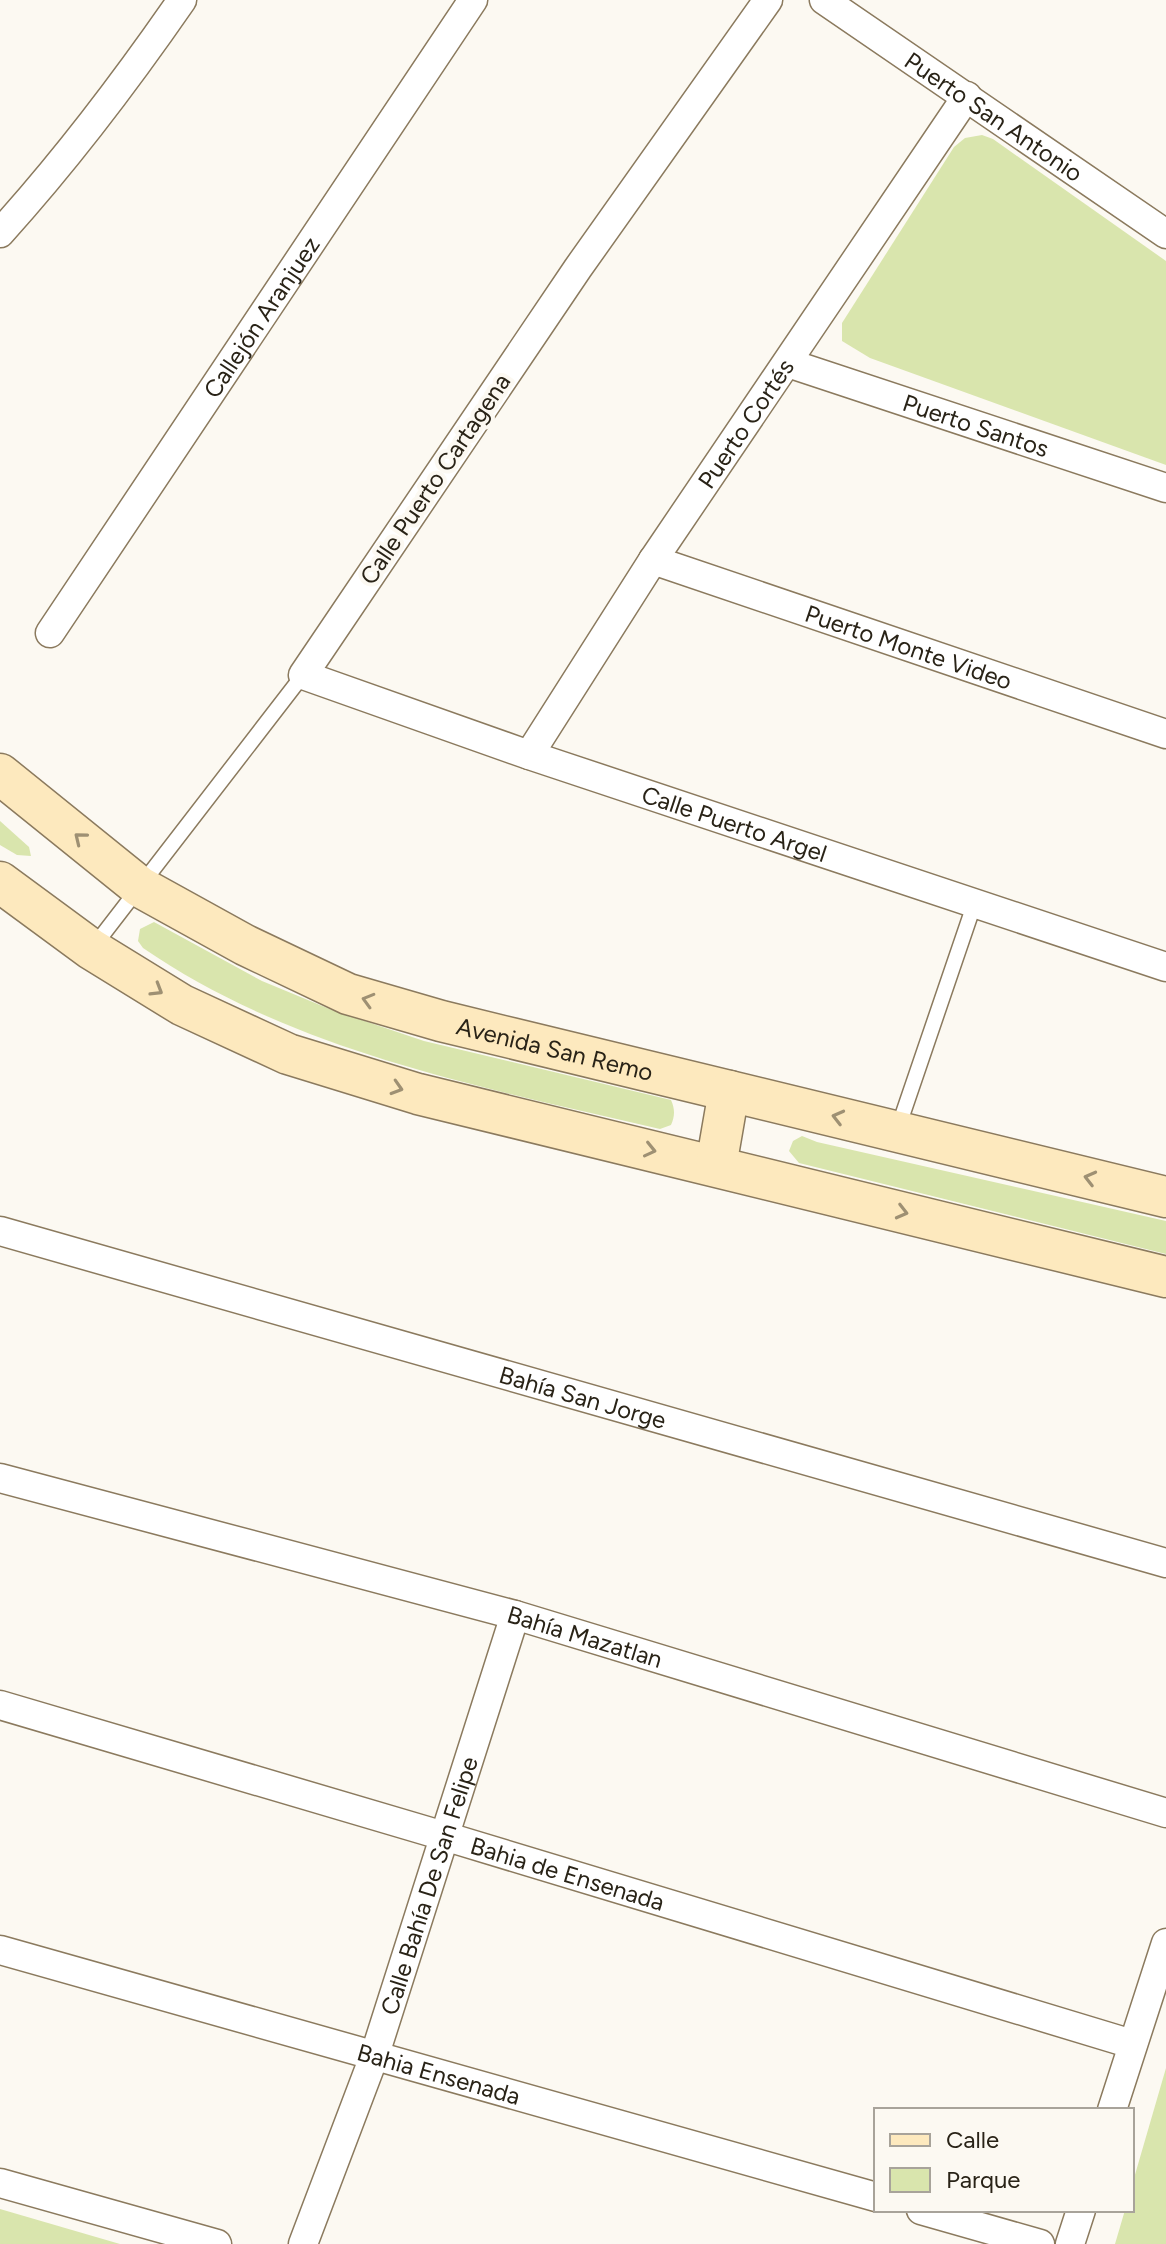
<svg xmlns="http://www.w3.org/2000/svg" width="1166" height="2244" font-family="Figtree,sans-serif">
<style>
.green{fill:#d9e5ad}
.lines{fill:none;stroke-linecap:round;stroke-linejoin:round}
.lane-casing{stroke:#8b7a5e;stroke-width:17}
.street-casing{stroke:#8b7a5e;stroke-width:31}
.secondary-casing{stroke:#8b7a5e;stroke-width:43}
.lane{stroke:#fff;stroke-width:14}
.street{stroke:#fff;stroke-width:28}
.secondary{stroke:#fde9be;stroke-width:40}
.oneway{stroke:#9e9073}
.labels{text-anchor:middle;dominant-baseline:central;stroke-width:8;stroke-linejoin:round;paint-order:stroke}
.street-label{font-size:24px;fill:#292317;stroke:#fcf9f2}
</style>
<rect width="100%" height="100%" fill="#fcf9f2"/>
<!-- green -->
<g class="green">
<path d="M982 135 993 139 1166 261V465L870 358 842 341V323L954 147 965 138Z"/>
<path d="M0 821 29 847 31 856 17 855 0 845Z"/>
<path d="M154 922 262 981 332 1010 424 1041 671 1100C675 1109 675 1116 671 1125L660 1129C483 1087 296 1053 143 948L138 941 140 929Z"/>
<path d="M802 1136 817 1142 1166 1221V1254L799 1163 789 1151 793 1141Z"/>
<path d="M1166 2068V2244H1115L1125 2210H1132V2185Z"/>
<path d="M0 2209 120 2244H0Z"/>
</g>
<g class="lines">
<defs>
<g id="lane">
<path d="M94 946 303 675"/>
<path d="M898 1128 974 905"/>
</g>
<g id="street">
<path id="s1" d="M768 0 578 268 303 675 529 755 1166 967"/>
<path id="s2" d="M824 0 1166 234"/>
<path d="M0 233C67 159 126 81 182 0"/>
<path id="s3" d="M788 363 1166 488"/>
<path id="s4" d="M653 560 1166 734"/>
<path id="s5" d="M50 633 473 0"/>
<path id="s6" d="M529 755 653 560 967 96"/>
<path id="s7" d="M0 1231 1166 1563"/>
<path id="s8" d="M0 1478 515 1615 1166 1813"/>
<path id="s9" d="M0 1705 444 1836 1132 2044"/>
<path id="s10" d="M0 1950 876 2197"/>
<path d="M1112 2110 1166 1943"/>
<path d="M0 2183 217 2244"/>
<path d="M921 2210 1040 2244"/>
<path id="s11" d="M303 2244 375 2054 515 1615"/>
<path d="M1070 2244 1081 2210"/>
</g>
<g id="secondary">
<path id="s12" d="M0 774 140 887 245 945 348 994 441 1021 1166 1197"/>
<path d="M0 882 91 949 182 1005 288 1054 418 1094 1166 1277"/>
<path d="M716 1166 729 1091"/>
</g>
</defs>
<!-- lane casing -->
<use href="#lane" class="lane-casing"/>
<!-- street casing -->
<use href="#street" class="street-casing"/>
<!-- secondary casing -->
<use href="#secondary" class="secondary-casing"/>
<!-- lane -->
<use href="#lane" class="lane"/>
<!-- street -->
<use href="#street" class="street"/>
<!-- secondary -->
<use href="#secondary" class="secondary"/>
</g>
<!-- one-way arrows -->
<defs><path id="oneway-chevron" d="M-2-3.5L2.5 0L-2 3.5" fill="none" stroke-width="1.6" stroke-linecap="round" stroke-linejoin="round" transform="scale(2)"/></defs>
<g class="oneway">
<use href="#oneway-chevron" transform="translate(80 838) rotate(-141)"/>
<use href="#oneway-chevron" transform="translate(157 990) rotate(31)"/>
<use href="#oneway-chevron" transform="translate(368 1000) rotate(-164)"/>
<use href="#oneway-chevron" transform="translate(397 1088) rotate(17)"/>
<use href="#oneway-chevron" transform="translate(838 1117) rotate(-166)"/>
<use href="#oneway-chevron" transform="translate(650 1150) rotate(13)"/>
<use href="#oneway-chevron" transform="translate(1090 1178) rotate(-166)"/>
<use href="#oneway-chevron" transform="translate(902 1212) rotate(14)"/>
</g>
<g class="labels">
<!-- street labels -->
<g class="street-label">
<text stroke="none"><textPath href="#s2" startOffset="206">Puerto San Antonio</textPath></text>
<text stroke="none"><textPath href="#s5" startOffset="380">Callejón Aranjuez</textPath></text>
<text stroke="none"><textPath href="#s6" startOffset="396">Puerto Cortés</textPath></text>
<text stroke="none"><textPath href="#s3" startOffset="198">Puerto Santos</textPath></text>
<text transform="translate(435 479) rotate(-56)">Calle Puerto Cartagena</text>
<text stroke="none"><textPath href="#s4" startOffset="270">Puerto Monte Video</textPath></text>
<text stroke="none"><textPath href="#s1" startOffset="1276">Calle Puerto Argel</textPath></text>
<text stroke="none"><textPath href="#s12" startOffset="628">Avenida San Remo</textPath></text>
<text stroke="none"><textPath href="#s7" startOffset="606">Bahía San Jorge</textPath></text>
<text stroke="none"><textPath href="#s8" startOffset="606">Bahía Mazatlan</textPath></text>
<text stroke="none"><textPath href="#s9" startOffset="592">Bahia de Ensenada</textPath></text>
<text stroke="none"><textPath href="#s11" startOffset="380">Calle Bahía De San Felipe</textPath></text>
<text stroke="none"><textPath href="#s10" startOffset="456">Bahia Ensenada</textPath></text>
</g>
</g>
<!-- legend -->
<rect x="874" y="2108" width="260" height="104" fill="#fcf9f2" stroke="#a8a39a" stroke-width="2"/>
<rect x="890" y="2134" width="40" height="12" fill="#fde9be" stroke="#a8a39a" stroke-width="2"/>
<text x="946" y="2148" font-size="24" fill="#292317">Calle</text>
<rect x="890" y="2168" width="40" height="24" fill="#d9e5ad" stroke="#a8a39a" stroke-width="2"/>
<text x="946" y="2188" font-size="24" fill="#292317">Parque</text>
</svg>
